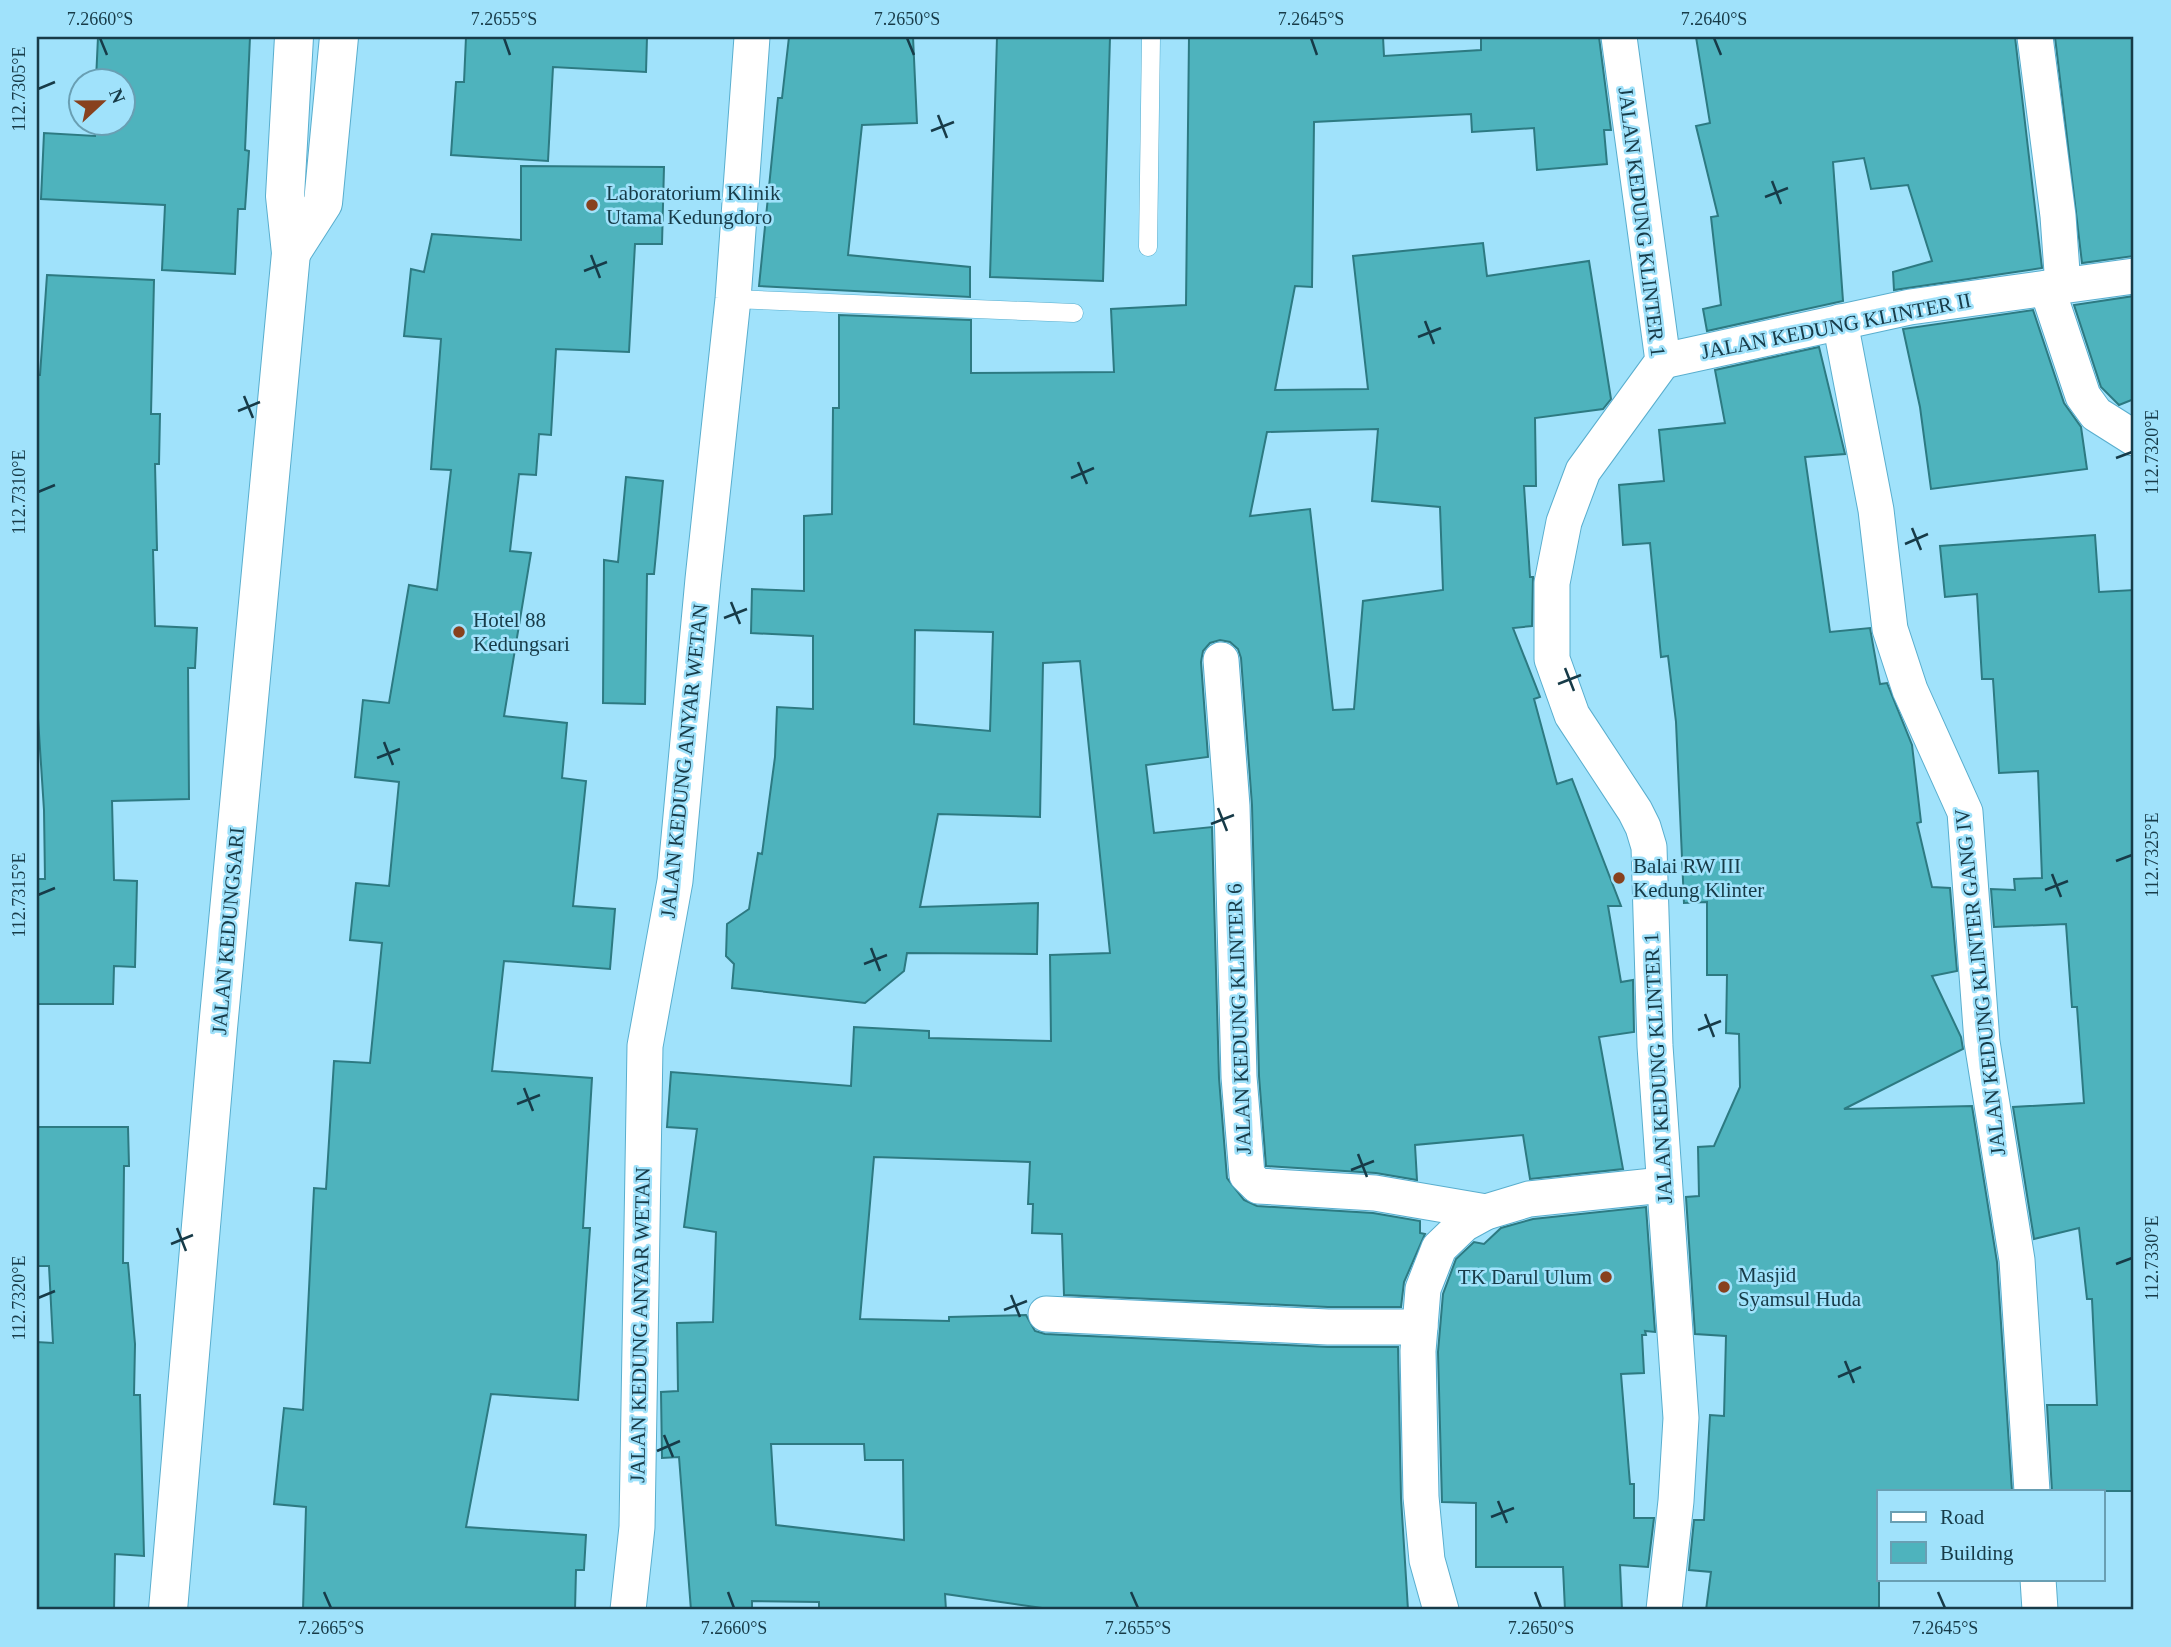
<svg xmlns="http://www.w3.org/2000/svg" width="2171" height="1647" font-family="Georgia,serif">
<style>
.building{fill:#4eb3bd;stroke:#2d7a82;stroke-width:2;fill-rule:evenodd}
.lines{fill:none;stroke-linecap:round;stroke-linejoin:round}
.lane-casing{stroke:#59aece;stroke-width:19}
.street-casing{stroke:#59aece;stroke-width:37}
.secondary-casing{stroke:#59aece;stroke-width:40}
.lane{stroke:#fff;stroke-width:18}
.street{stroke:#fff;stroke-width:35}
.secondary{stroke:#fff;stroke-width:38}
.ticks{fill:none;stroke:#173b48;stroke-width:2.5}
.poi-dot{fill:#88411e;stroke:#a0e2fb;stroke-width:2.5}
.labels{text-anchor:middle;dominant-baseline:central;stroke-width:5;stroke-linejoin:round;paint-order:stroke}
.poi-label{font-size:21px;fill:#173b48;stroke:#a0e2fb;text-anchor:start}
.street-label{font-size:21px;fill:#173b48;stroke:#a0e2fb}
.neatline{fill:none;stroke:#173b48;stroke-width:2.5}
.ticks-label{font-size:18px;text-anchor:middle;fill:#173b48}
</style>
<rect width="100%" height="100%" fill="#a0e2fb"/>
<!-- building -->
<g class="building">
<path d="M98 37H250L245 150 249 151 245 209H238L235 274 162 270 165 205 41 199 44 133 95 136V122H122V80H96Z"/>
<path d="M466 37H647L646 72 553 67 548 161 451 155 456 82H464Z"/>
<path d="M789 37H913L917 123 862 125 848 255 970 267V297L759 286 778 98H782Z"/>
<path d="M997 37H1110L1103 281 990 277Z"/>
<path d="M1189 37H1383L1384 56 1481 50V37H1599L1611 130H1604L1607 164 1537 170 1534 128 1472 132 1471 114 1314 122 1312 287 1295 286 1275 390 1368 389 1353 256 1483 243 1487 276 1589 261 1611 399 1603 409 1535 418 1536 486H1524L1530 577H1533L1532 626 1513 628 1540 697 1534 699 1557 784 1572 779 1621 906H1608L1621 982 1633 980 1634 1032 1599 1037 1623 1169 1530 1179 1523 1135 1415 1145 1417 1180 1376 1173 1266 1166 1259 1076 1252 805 1241 658 1238 649 1230 642 1220 640 1210 643 1203 651 1201 662 1208 757 1146 765 1154 833 1212 827 1219 1078 1227 1178 1244 1200 1257 1206 1373 1213 1420 1221V1233L1425 1234 1404 1282 1401 1307H1328L1064 1295 1062 1234 1032 1233 1033 1204H1028L1030 1162 874 1157 860 1319 949 1321V1317L1026 1315 1035 1331 1045 1334 1328 1347H1398L1401 1498 1408 1610H1056L945 1594 946 1610H819V1602L752 1601V1610H691L679 1457 662 1458 661 1392 678 1391 677 1323 713 1322 716 1232 684 1227 697 1129 667 1127 671 1072 851 1086 854 1027 929 1031V1038L1051 1041 1050 955 1110 953 1080 661 1043 663 1040 817 938 814 920 907 1038 903 1037 954 907 953 904 971 865 1003 732 988 734 964 726 956 727 924 749 909 758 853 762 854 775 757 777 707 813 709V636L751 633 752 589 804 591V516L832 514 833 408H839V315L971 320V373L1114 372 1111 309 1186 305ZM1378 429 1372 501 1440 507 1443 590 1363 601 1354 709 1333 710 1310 509 1250 516 1267 432ZM915 630 993 632 990 731 914 724ZM771 1444H864L865 1460H903L904 1540 776 1525Z"/>
<path d="M1696 37H2015L2042 268 1894 290 1893 272 1932 261 1908 185 1871 189 1864 158 1833 162 1843 301 1707 331 1703 309 1721 305 1711 217 1718 216 1696 126 1710 123Z"/>
<path d="M2055 37H2134V256L2082 263Z"/>
<path d="M521 166 664 167 662 244H635L629 352 556 349 551 435 539 434 536 475 519 474 510 551 531 553 504 716 567 723 562 778 586 781 573 906 615 909 610 969 504 961 492 1071 592 1078 583 1228H590L578 1400 491 1394 466 1527 586 1535 584 1570H576L575 1610H303L306 1507 274 1504 284 1408 303 1410 314 1188 326 1189 334 1061 370 1063 382 943 350 940 356 883 389 886 399 782 355 777 363 700 389 703 409 585 437 590 451 470 431 469 441 339 404 336 411 269 424 272 432 234 521 240Z"/>
<path d="M47 275 154 280 151 414H160L159 464H155L157 550H153L155 626 197 628 195 668H188L189 799 112 801 114 880 137 881 135 967 114 966 113 1004H37V879H45L44 810 37 703V375H40Z"/>
<path d="M2134 296V399L2119 405 2101 387 2074 305Z"/>
<path d="M2033 310 2064 403 2081 427 2087 469 1931 489 1920 407 1903 329Z"/>
<path d="M1819 347 1845 454 1805 457 1830 632 1870 628 1880 684 1887 683 1912 745 1921 822 1917 823 1932 887 1950 888 1957 971 1932 976 1961 1037 1963 1049 1844 1109 1972 1106 1997 1262 2012 1491H1879V1610H1706L1711 1572 1689 1570 1694 1520H1704L1710 1415 1724 1416 1726 1336 1695 1334 1686 1197 1699 1196 1698 1147 1714 1146 1740 1087 1739 1034 1726 1033 1727 975H1707V902L1684 903 1676 722 1668 656 1661 657 1650 543 1623 545 1619 485 1664 481 1659 430 1725 423 1715 370Z"/>
<path d="M626 477 663 481 654 574H647L645 704 603 703 604 560 618 562Z"/>
<path d="M2095 535 2099 592 2134 590V1491H2052L2047 1405H2097L2092 1299H2087L2079 1228 2034 1239 2013 1107 2084 1103 2077 1007H2072L2066 924 1994 927 1991 889 2015 890 2014 879 2042 878 2038 771 1999 773 1993 679H1982L1977 594 1945 597 1940 546Z"/>
<path d="M37 1127H128L129 1166H124L123 1263H128L135 1344 134 1395H140L144 1556 115 1554 114 1610H37V1342L53 1343 49 1266H37Z"/>
<path d="M1646 1207 1655 1332 1645 1331 1646 1335H1642L1644 1373 1621 1374 1630 1484H1634V1518H1654L1648 1567 1620 1565 1622 1610H1565L1563 1567H1476V1503L1442 1502 1438 1352 1443 1294 1456 1259 1474 1242 1484 1244 1501 1228 1533 1219Z"/>
</g>
<g class="lines">
<defs>
<g id="lane">
<path d="M1148 247 1151 37"/>
<path d="M733 299 1074 313"/>
</g>
<g id="street">
<path d="M1619 37 1663 361 1583 471 1564 522 1552 583V659L1572 715 1635 811 1643 827 1649 847 1655 1046 1681 1418 1676 1501 1664 1610"/>
<path d="M2035 37 2058 216 2063 286"/>
<path d="M2047 288 2083 396 2096 414 2134 438"/>
<path d="M1840 322 1876 510 1890 629 1910 690 1965 812 1982 1042 2017 1260 2032 1491"/>
<path d="M1663 361 1910 307 2134 276"/>
<path d="M1221 660 1232 806 1239 1077 1247 1175 1258 1186 1375 1193 1486 1212"/>
<path d="M1046 1314 1328 1327H1420"/>
<path d="M2038 1579 2040 1610"/>
<path d="M628 1610 637 1527 645 1046 675 881 703 579 733 299 752 37"/>
<path d="M1441 1610 1427 1560 1421 1497 1418 1351 1423 1289 1439 1248 1464 1224 1486 1212 1529 1199 1663 1185"/>
</g>
<g id="secondary">
<path d="M291 253 323 203 339 37"/>
<path d="M168 1610 218 1028 291 253 285 196 294 37"/>
</g>
</defs>
<!-- lane casing -->
<use href="#lane" class="lane-casing"/>
<!-- street casing -->
<use href="#street" class="street-casing"/>
<!-- secondary casing -->
<use href="#secondary" class="secondary-casing"/>
<!-- lane -->
<use href="#lane" class="lane"/>
<!-- street -->
<use href="#street" class="street"/>
<!-- secondary -->
<use href="#secondary" class="secondary"/>
</g>
<!-- ticks -->
<path class="ticks" d="M100 38 107 55M504 38 510 55M907 38 914 55M1311 38 1317 55M1714 38 1721 55M38 89 55 82M938 115 947 138M931 131 954 122M1772 181 1781 204M1765 197 1788 188M591 255 600 278M584 271 607 262M1425 321 1434 344M1418 337 1441 328M244 396 253 418M238 411 260 402M2116 458 2132 452M1078 462 1087 484M1071 478 1094 468M38 492 55 485M1912 528 1921 550M1905 544 1928 534M731 602 740 624M724 618 747 609M1565 668 1574 691M1558 684 1581 675M384 742 393 765M377 758 400 749M1218 808 1227 831M1211 824 1234 815M2116 861 2132 855M2052 874 2061 897M2045 890 2068 881M38 895 55 888M871 948 880 971M864 964 887 955M1705 1014 1714 1037M1698 1030 1721 1021M524 1088 533 1111M517 1104 540 1095M1358 1154 1367 1177M1351 1170 1374 1161M177 1228 186 1251M171 1244 193 1235M2116 1264 2132 1258M1011 1295 1020 1317M38 1298 55 1291M1004 1310 1027 1301M1845 1361 1854 1383M1838 1377 1861 1367M664 1435 673 1457M657 1451 680 1441M1498 1501 1507 1523M1491 1517 1514 1508M324 1592 331 1608M728 1592 734 1608M1131 1592 1138 1608M1535 1592 1541 1608M1938 1592 1945 1608"/>
<!-- markers -->
<g class="poi-dot">
<circle cx="592" cy="205" r="7"/>
<circle cx="459" cy="632" r="7"/>
<circle cx="1619" cy="878" r="7"/>
<circle cx="1606" cy="1277" r="7"/>
<circle cx="1724" cy="1287" r="7"/>
</g>
<g class="labels">
<!-- poi labels -->
<g class="poi-label">
<text x="606" y="193">Laboratorium Klinik<tspan x="606" dy="24">Utama Kedungdoro</tspan></text>
<text x="473" y="620">Hotel 88<tspan x="473" dy="24">Kedungsari</tspan></text>
<text x="1633" y="866">Balai RW III<tspan x="1633" dy="24">Kedung Klinter</tspan></text>
<text x="1738" y="1275">Masjid<tspan x="1738" dy="24">Syamsul Huda</tspan></text>
<text x="1592" y="1277" text-anchor="end">TK Darul Ulum</text>
</g>
<!-- street labels -->
<g class="street-label">
<text transform="translate(1642 222) rotate(83)">JALAN KEDUNG KLINTER 1</text>
<text transform="translate(1836 326) rotate(-11)">JALAN KEDUNG KLINTER II</text>
<text transform="translate(684 761) rotate(-84)">JALAN KEDUNG ANYAR WETAN</text>
<text transform="translate(228 931) rotate(-85)">JALAN KEDUNGSARI</text>
<text transform="translate(1980 982) rotate(-96)">JALAN KEDUNG KLINTER GANG IV</text>
<text transform="translate(1239 1019) rotate(-92)">JALAN KEDUNG KLINTER 6</text>
<text transform="translate(1658 1068) rotate(-93)">JALAN KEDUNG KLINTER 1</text>
<text transform="translate(640 1325) rotate(-89)">JALAN KEDUNG ANYAR WETAN</text>
</g>
</g>
<!-- border -->
<rect width="2171" height="1647" fill="none" stroke="#a0e2fb" stroke-width="77"/>
<!-- legend -->
<rect x="1877" y="1490" width="228" height="91" fill="#a0e2fb" stroke="#699fb3" stroke-width="2"/>
<rect x="1891" y="1512" width="35" height="10" fill="#ffffff" stroke="#699fb3" stroke-width="2"/>
<text x="1940" y="1524" font-size="21" fill="#173b48">Road</text>
<rect x="1891" y="1542" width="35" height="21" fill="#4eb3bd" stroke="#699fb3" stroke-width="2"/>
<text x="1940" y="1560" font-size="21" fill="#173b48">Building</text>
<!-- north arrow -->
<g transform="translate(102 102) rotate(68)"><circle r="33" fill="#a0e2fb" stroke="#699fb3" stroke-width="2"/>
<path d="M0-5L12 26L0 18L-12 26Z" fill="#88411e"/>
<text y="-10" font-size="19" font-weight="bold" text-anchor="middle" fill="#173b48">N</text>
</g>
<rect x="38" y="38" width="2094" height="1570" class="neatline"/>
<g class="ticks-label">
<text x="100" y="25">7.2660°S</text>
<text x="504" y="25">7.2655°S</text>
<text x="907" y="25">7.2650°S</text>
<text x="1311" y="25">7.2645°S</text>
<text x="1714" y="25">7.2640°S</text>
<text transform="translate(19 89) rotate(-90)" y="6">112.7305°E</text>
<text transform="translate(2152 452) rotate(-90)" y="6">112.7320°E</text>
<text transform="translate(19 492) rotate(-90)" y="6">112.7310°E</text>
<text transform="translate(2152 855) rotate(-90)" y="6">112.7325°E</text>
<text transform="translate(19 895) rotate(-90)" y="6">112.7315°E</text>
<text transform="translate(2152 1258) rotate(-90)" y="6">112.7330°E</text>
<text transform="translate(19 1298) rotate(-90)" y="6">112.7320°E</text>
<text x="331" y="1634">7.2665°S</text>
<text x="734" y="1634">7.2660°S</text>
<text x="1138" y="1634">7.2655°S</text>
<text x="1541" y="1634">7.2650°S</text>
<text x="1945" y="1634">7.2645°S</text>
</g>
</svg>
